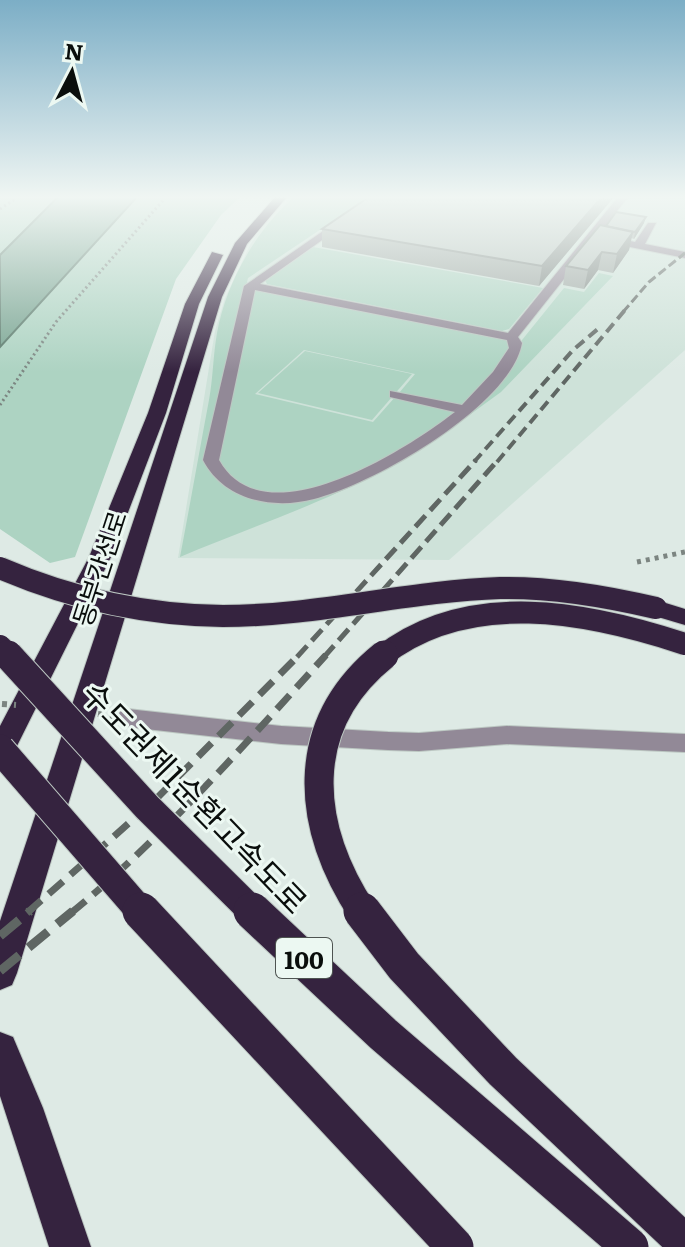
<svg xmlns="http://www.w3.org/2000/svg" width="685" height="1247" font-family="Literata,'Noto Sans KR',serif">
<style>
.built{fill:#cee2d9}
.green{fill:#add3c2}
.water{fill:#7aa593;stroke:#58786a;stroke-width:2}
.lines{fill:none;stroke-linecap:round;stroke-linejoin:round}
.minor-casing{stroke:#bcc7c2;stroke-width:2}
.highway-casing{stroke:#bcc7c2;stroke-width:2}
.path-far1{stroke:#7c8581;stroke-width:3;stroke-dasharray:2 3;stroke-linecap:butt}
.path{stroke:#7c8581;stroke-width:5;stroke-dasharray:4 5;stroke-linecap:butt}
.minor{fill:#928997;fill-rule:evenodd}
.highway{fill:#35233f;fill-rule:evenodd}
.rail-far4{stroke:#5f6663;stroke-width:3;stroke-dasharray:9 4;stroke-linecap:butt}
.rail-far3{stroke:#5f6663;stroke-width:4;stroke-dasharray:11 6;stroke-linecap:butt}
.rail-far2{stroke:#5f6663;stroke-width:5;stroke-dasharray:15 7;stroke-linecap:butt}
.rail-far1{stroke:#5f6663;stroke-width:7;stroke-dasharray:19 10;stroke-linecap:butt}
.rail{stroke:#5f6663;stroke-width:9;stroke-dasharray:25 12;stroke-linecap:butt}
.highway-bridge-far2-casing{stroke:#bcc7c2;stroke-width:24;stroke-linecap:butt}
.highway-bridge-far1-casing{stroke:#bcc7c2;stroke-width:31;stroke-linecap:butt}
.highway-bridge-casing{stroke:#bcc7c2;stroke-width:39;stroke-linecap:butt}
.path-bridge{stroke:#7c8581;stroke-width:6;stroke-dasharray:5 7;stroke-linecap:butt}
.highway-bridge-far2{stroke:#35233f;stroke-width:22}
.highway-bridge-far1{stroke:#35233f;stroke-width:29}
.highway-bridge{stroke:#35233f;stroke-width:37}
.wall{fill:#9da6a2}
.shaded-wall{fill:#7f8784}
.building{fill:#b6c1bc;stroke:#7f8784;stroke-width:2}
.labels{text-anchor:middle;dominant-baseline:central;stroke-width:6;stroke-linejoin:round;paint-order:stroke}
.shield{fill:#ecf8f2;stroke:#4e5451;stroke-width:2}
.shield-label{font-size:24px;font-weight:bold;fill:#0a0e0c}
.street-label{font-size:26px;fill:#0a0e0c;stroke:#ecf8f2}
.near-street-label{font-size:32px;fill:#0a0e0c;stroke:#ecf8f2}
</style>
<rect width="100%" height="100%" fill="#deeae5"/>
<!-- built -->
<path class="built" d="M292 197H685V350L449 560 178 558 215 331 225 298 251 243 272 214Z"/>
<!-- green -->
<g class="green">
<path d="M0 197H240L221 215 176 279 75 557 50 563 0 529Z"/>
<path d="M294 197H369L248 278 210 443 213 473 228 488 250 495 298 500 416 451 455 425C372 488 275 517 180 557 190 505 199 453 209 400 213 378 213 356 217 333 226 283 256 230 294 197Z"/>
<path d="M313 247 543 288 509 329 502 331 267 284 265 280Z"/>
<path d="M599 273 613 276 501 392 457 424 520 352 522 340 564 288 584 292Z"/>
<path d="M254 288 509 337 512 351 464 407 399 393 415 374 304 350 255 394 373 422 396 396 461 411 451 422C394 454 327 506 257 492 245 490 231 478 219 472L217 444Z"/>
<path d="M305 351 412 374 372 420 258 393Z"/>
</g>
<!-- water -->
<path class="water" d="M58 197H137L0 347V255Z"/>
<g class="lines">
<defs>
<g id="minor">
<path d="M372 197H383L260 284 508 333 618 197H628L599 234 635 242 648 223H656L645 244 685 252V258L595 240 518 337 522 343C511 406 372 485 314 499 272 510 224 500 203 460L244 286ZM255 290 507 340 509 348 493 372 462 405 390 391V397L455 412C406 450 264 541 219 460Z"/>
<path d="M128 709 281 726 388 732 419 733 507 726 685 734V752L507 744 419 751 388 750 281 744 128 727 120 724 117 718 120 712Z"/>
</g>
<g id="highway">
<path d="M275 197H287L247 244 222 297 17 973 12 985 0 990V921L208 297 235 243Z"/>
<path d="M212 252 223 255 199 304 166 413 111 557 10 760 0 763V726L89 557 148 413 185 304Z"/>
<path d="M656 600 685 609V625L648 614 644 608Z"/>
<path d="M0 1032 13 1037 43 1108 91 1247H49L0 1096Z"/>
</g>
</defs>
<!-- minor casing -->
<use href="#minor" class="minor-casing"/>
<!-- highway casing -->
<use href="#highway" class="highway-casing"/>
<!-- path-far1 -->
<g class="path-far1">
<path d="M0 209 18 197"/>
<path d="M0 405 56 322 166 197"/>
</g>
<!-- path -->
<path class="path" d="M637 562 685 552"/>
<!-- minor -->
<use href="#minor" class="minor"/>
<!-- highway -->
<use href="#highway" class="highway"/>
<!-- rail-far4 -->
<path class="rail-far4" d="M623 312 649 282 685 253"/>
<!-- rail-far3 -->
<g class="rail-far3">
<path d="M474 462 573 350 599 328"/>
<path d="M497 462 625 310"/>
</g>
<!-- rail-far2 -->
<g class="rail-far2">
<path d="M297 657 476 460"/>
<path d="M324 657 498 460"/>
</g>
<!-- rail-far1 -->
<g class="rail-far1">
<path d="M27 913 154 801 299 655"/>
<path d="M71 913C164 837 245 744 326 655"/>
</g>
<!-- rail -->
<g class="rail">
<path d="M0 936 30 911"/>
<path d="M0 971 73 911"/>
</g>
<defs>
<g id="highway-bridge-far2">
<path d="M0 568C72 599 145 615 223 616 317 616 407 591 500 588 553 587 605 596 656 608"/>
<path d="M0 646 10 657"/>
<path d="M381 657C468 588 588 612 685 644"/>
</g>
<g id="highway-bridge-far1">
<path d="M8 655 147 807 254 913"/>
<path d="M0 749 142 913"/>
<path d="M363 913C306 826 296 726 384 655"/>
</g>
<g id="highway-bridge">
<path d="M141 911 455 1247"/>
<path d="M252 911 383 1034 630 1247"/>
<path d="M362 911 404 966 503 1071 685 1243"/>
</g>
</defs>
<!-- highway-bridge-far2 casing -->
<use href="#highway-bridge-far2" class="highway-bridge-far2-casing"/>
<!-- highway-bridge-far1 casing -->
<use href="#highway-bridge-far1" class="highway-bridge-far1-casing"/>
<!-- highway-bridge casing -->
<use href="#highway-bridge" class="highway-bridge-casing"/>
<!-- path-bridge -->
<g class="path-bridge">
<path d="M2 704 16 705"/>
<path d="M98 714 113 716"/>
</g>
<!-- highway-bridge-far2 -->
<use href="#highway-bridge-far2" class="highway-bridge-far2"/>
<!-- highway-bridge-far1 -->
<use href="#highway-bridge-far1" class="highway-bridge-far1"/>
<!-- highway-bridge -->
<use href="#highway-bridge" class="highway-bridge"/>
</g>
<!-- wall -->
<g class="wall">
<path d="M614 197 539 286 322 247V229Z"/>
<path d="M644 223 634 239 631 238 629 250 613 273 598 270 584 289 563 285 566 266 605 227Z"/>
</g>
<!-- shaded-wall -->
<g class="shaded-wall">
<path d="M602 197H614L539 286 542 266Z"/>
<path d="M646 217 644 223 634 239 635 232Z"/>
<path d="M633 232 629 250 613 273 617 254Z"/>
<path d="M602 252 598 270 584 289 588 270Z"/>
</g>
<!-- building -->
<g class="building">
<path d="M369 197H602L542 266 322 229Z"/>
<path d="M616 212 646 217 635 232 606 226Z"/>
<path d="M600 225 633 232 617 254 602 252 588 270 566 266Z"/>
</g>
<!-- sky -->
<linearGradient id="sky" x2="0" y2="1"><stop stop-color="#7caec6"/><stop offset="0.53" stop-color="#f0f6f3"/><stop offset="1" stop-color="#f0f6f3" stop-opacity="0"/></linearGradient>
<rect width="685" height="372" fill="url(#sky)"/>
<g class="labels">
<!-- shield labels -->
<rect class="shield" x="276" y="938" width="56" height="40" rx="6"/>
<g class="shield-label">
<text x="304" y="958">100</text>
</g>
<!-- street labels -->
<g class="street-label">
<text transform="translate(98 568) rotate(-72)">동부간선로</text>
</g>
<!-- near-street labels -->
<g class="near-street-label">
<text transform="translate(196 796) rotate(46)">수도권제1순환고속도로</text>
</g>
</g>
<!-- north arrow -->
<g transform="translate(72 72) rotate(6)" stroke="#ecf8f2" stroke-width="6" paint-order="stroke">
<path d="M0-6L14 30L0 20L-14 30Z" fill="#0a0e0c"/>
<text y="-12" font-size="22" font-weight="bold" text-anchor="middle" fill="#0a0e0c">N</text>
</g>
</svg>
